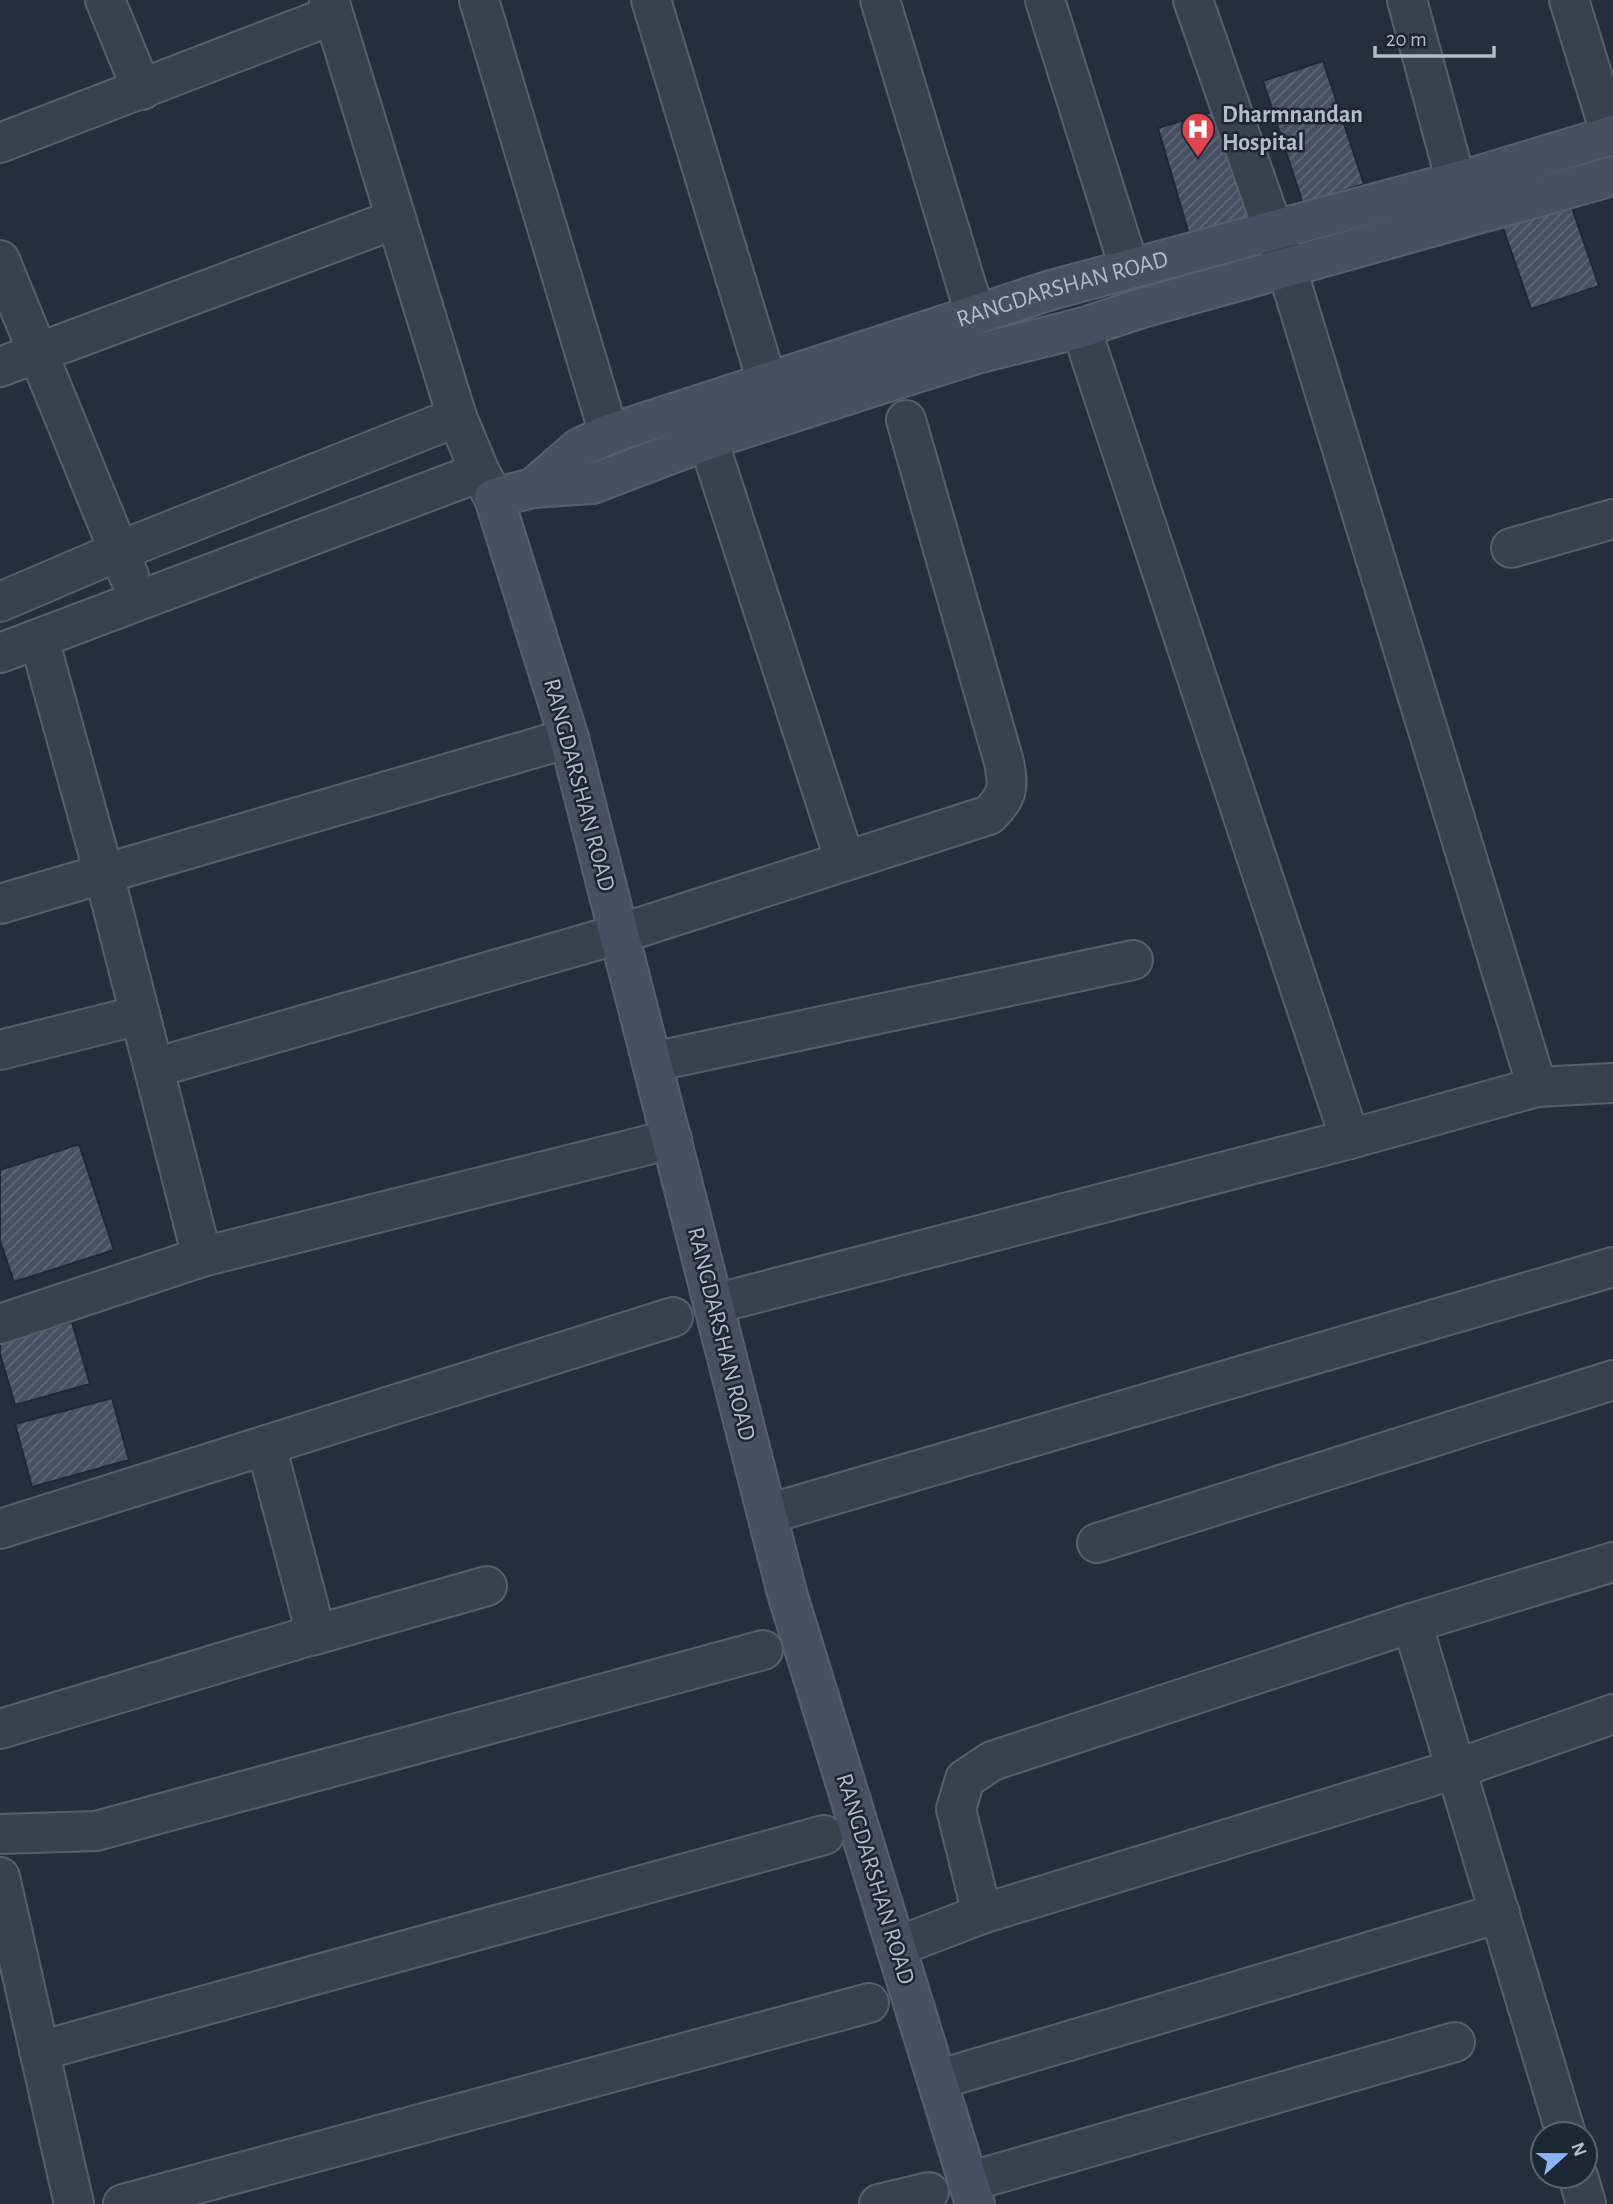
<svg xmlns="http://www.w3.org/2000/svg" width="1613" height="2204" font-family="'Alegreya Sans',sans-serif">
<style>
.building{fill:url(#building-hatch);stroke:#1f2835;stroke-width:2}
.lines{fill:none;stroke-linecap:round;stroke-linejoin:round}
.street-casing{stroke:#565f6c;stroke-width:42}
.secondary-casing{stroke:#565f6c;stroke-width:42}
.street{stroke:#38414e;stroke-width:38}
.secondary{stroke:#465061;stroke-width:38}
.labels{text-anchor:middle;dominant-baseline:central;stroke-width:5;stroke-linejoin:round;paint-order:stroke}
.poi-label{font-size:24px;font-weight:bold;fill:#b4bcc9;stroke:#1d2633;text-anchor:start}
.street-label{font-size:24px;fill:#b4bcc9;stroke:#1d2633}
</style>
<defs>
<pattern id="building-hatch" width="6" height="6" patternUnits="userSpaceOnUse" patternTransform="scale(1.75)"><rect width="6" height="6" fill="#455162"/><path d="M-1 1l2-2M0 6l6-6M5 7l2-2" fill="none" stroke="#5d6877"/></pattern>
</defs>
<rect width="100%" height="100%" fill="#242f3e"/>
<!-- building -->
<g class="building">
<path d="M1323 61 1364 184 1303 204 1263 81Z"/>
<path d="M1219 110 1252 220 1190 238 1158 128Z"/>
<path d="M1570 202 1599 286 1531 309 1502 225Z"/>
<path d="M79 1144 114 1250 14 1282 0 1241V1170Z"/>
<path d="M72 1322 90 1384 15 1405 0 1354V1342Z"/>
<path d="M112 1398 129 1460 32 1487 15 1424Z"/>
</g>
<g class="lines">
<defs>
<g id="street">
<path d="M105 0 142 90"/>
<path d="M329 0 457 417 480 472 494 498"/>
<path d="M479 0 609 434"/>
<path d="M651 0 767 382"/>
<path d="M880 0 975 314"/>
<path d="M1045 0 1129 267"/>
<path d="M1193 0 1287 269 1537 1087"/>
<path d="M1407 0 1456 182"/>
<path d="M1569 0 1611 136"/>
<path d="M0 143 333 15"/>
<path d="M0 260 129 576"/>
<path d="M1081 328 1350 1139"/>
<path d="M0 367 396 219"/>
<path d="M708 440 845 861"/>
<path d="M1511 548 1613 519"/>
<path d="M0 602 119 551 457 417"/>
<path d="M39 639 104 874 202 1257"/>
<path d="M0 653 480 472"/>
<path d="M0 904 569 738"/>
<path d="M0 1050 140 1015"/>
<path d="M652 1062 1133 960"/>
<path d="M154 1068 619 934 989 815C1008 796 1009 788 1004 762L906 420"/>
<path d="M714 1304 1350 1139 1537 1087 1613 1083"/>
<path d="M0 1324 202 1257 672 1139"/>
<path d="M768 1514 1613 1267"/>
<path d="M0 1529 673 1317"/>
<path d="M1097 1543 1613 1380"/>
<path d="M1412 1623 1566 2134"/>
<path d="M311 1636 487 1586"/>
<path d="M0 1729 316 1634 266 1445"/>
<path d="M0 1834 96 1831 763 1650"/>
<path d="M0 1877 74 2204"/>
<path d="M982 1914 956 1809 965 1779 992 1761 1412 1623 1613 1562"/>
<path d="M896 1947 982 1914 1456 1769 1613 1714"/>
<path d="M39 2051 824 1835"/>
<path d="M937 2080 1500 1913"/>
<path d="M1578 2176 1586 2204"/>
<path d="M968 2182 1455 2042"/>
<path d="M123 2204 869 2003"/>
<path d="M879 2204 929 2192"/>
</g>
<g id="secondary">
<path id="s1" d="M533 488 579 448 609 434 1051 290 1480 175 1613 135"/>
<path d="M975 2204 787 1593 569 738 494 498 533 488 592 484 708 440 875 386 980 353 1081 328 1142 308 1613 176"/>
</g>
</defs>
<!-- street casing -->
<use href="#street" class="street-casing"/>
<!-- secondary casing -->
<use href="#secondary" class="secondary-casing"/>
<!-- street -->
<use href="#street" class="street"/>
<!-- secondary -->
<use href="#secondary" class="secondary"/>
</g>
<!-- icons -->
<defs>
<symbol id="hospital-pin" viewBox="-11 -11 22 30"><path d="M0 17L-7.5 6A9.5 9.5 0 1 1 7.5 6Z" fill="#e0444e" stroke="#1d2633"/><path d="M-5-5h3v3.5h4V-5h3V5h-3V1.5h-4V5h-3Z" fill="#fff"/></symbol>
</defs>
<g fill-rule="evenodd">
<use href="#hospital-pin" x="1179" y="110" width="38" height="52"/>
</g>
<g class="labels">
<!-- poi labels -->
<g class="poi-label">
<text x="1222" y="115">Dharmnandan<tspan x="1222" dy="28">Hospital</tspan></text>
</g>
<!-- street labels -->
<g class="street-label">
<text stroke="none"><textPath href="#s1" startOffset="570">RANGDARSHAN ROAD</textPath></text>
<text transform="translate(579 785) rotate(75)">RANGDARSHAN ROAD</text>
<text transform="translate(721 1334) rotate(76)">RANGDARSHAN ROAD</text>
<text transform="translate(875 1879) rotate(73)">RANGDARSHAN ROAD</text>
</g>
</g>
<!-- north arrow -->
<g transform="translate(1564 2155) rotate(69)"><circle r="33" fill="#1d2633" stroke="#59626f" stroke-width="2"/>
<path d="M0-5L12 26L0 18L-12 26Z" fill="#8ab4f8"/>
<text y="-10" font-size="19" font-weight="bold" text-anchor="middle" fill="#b4bcc9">N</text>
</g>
<!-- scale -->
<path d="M1375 46v10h119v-10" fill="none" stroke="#b4bcc9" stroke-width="3.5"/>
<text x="1386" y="46" font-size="21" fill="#b4bcc9" stroke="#1d2633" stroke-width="5" paint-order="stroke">20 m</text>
</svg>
